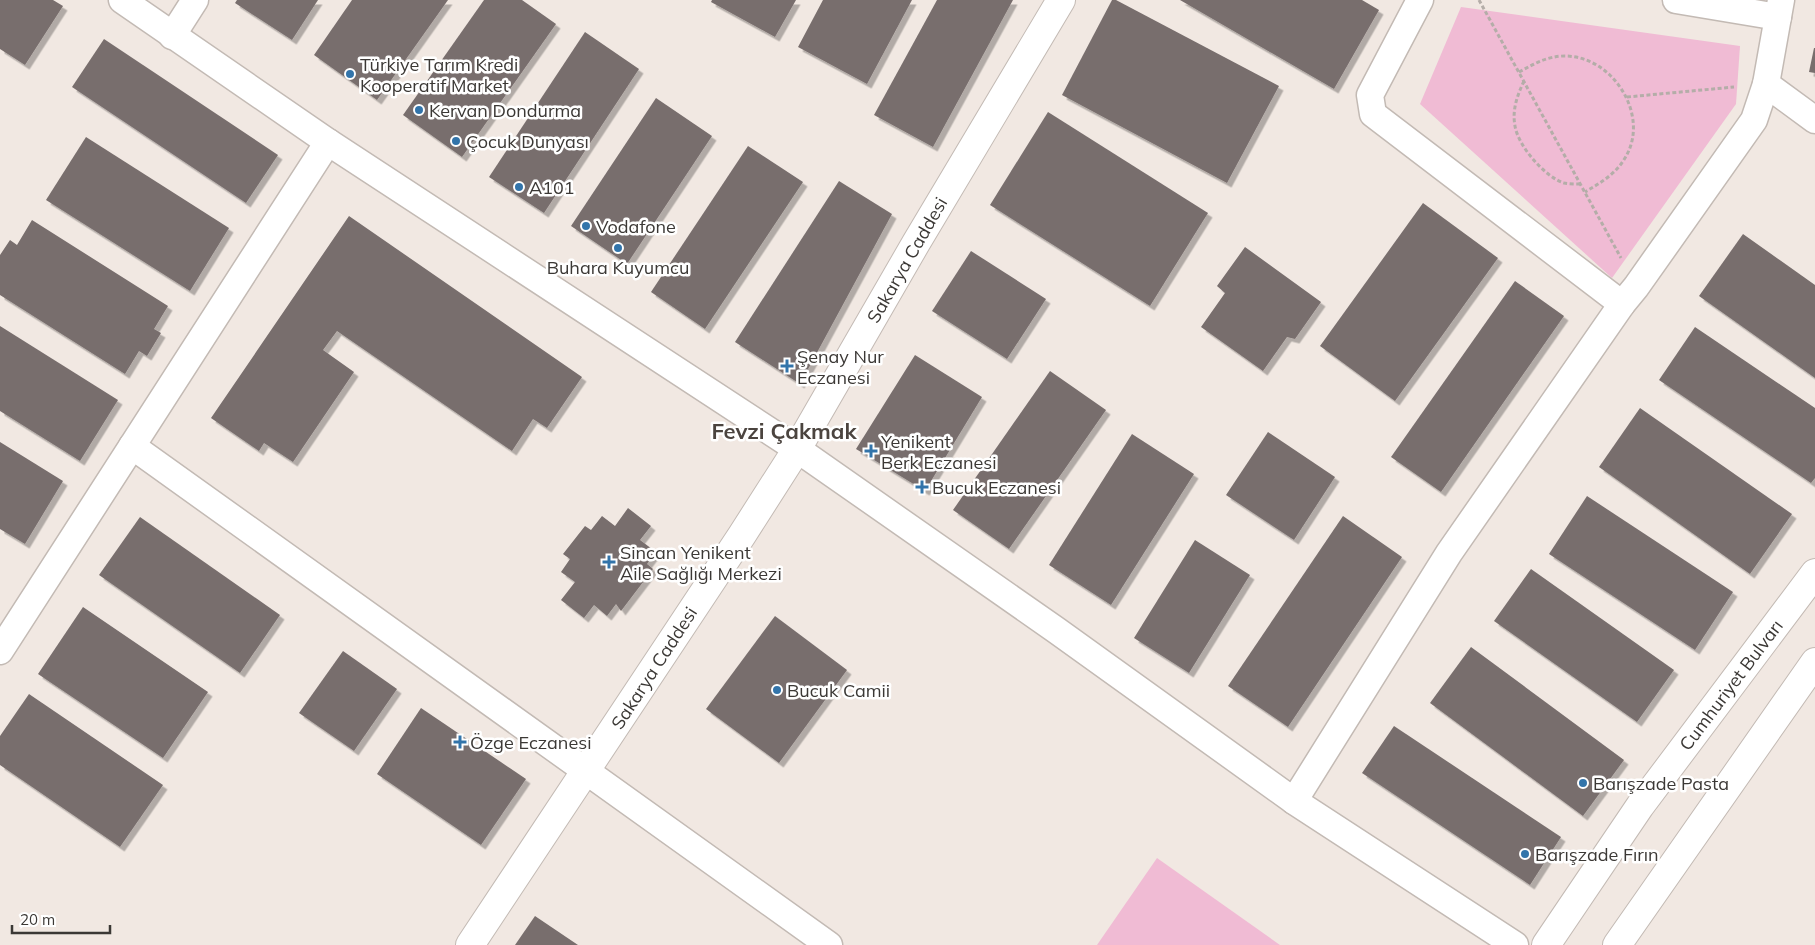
<svg xmlns="http://www.w3.org/2000/svg" width="1815" height="945" font-family="Mulish,sans-serif">
<style>
.green{fill:#f0bbd4}
.building{fill:#786e6d;filter:url(#shadow)}
.lines{fill:none;stroke-linecap:round;stroke-linejoin:round}
.minor-casing{stroke:#c3bab4;stroke-width:29}
.tertiary-casing{stroke:#c3bab4;stroke-width:30}
.secondary-casing{stroke:#c3bab4;stroke-width:30}
.path{stroke:#b4ada8;stroke-width:3;stroke-dasharray:4 2.5;stroke-linecap:butt}
.minor{stroke:#fff;stroke-width:26}
.tertiary{stroke:#fff;stroke-width:28}
.secondary{stroke:#fff;stroke-width:28}
.poi-dot{fill:#3274aa;stroke:#fff;stroke-width:2}
.labels{text-anchor:middle;dominant-baseline:central;stroke-width:5;stroke-linejoin:round;paint-order:stroke}
.poi-label{font-size:18px;fill:#3b3835;stroke:#fff;text-anchor:start}
.street-label{font-size:18px;fill:#3b3835;stroke:#fff}
.district-label{font-size:22px;font-weight:bold;fill:#4b443f;stroke:#fff}
</style>
<defs>
<filter id="shadow"><feDropShadow dx="4.5" dy="4.5" stdDeviation="0" flood-color="#0004"/></filter>
</defs>
<rect width="100%" height="100%" fill="#f1e8e2"/>
<!-- green -->
<g class="green">
<path d="M1461 7 1740 46 1736 104 1612 278 1420 104Z"/>
<path d="M1157 858 1280 945H1097Z"/>
</g>
<!-- building -->
<g class="building">
<path d="M0 0H53L63 6 25 65 0 49Z"/>
<path d="M237 0H318L292 40 235 3Z"/>
<path d="M352 0H448L377 100 314 55Z"/>
<path d="M484 0H522L556 24 462 157 403 115Z"/>
<path d="M712 0H796L775 37 711 2Z"/>
<path d="M823 0H912L867 84 798 47Z"/>
<path d="M937 0H1013L933 147 874 115Z"/>
<path d="M1112 0H1116L1279 86 1227 183 1062 95Z"/>
<path d="M1180 0H1362L1379 10 1334 89Z"/>
<path d="M585 32 639 69 544 213 489 177Z"/>
<path d="M104 39 278 155 246 203 72 87Z"/>
<path d="M1814 48H1815V73L1809 72Z"/>
<path d="M656 98 712 136 627 264 571 226Z"/>
<path d="M1048 112 1208 213 1150 306 990 205Z"/>
<path d="M86 137 229 228 190 291 46 200Z"/>
<path d="M748 146 803 182 705 329 651 292Z"/>
<path d="M839 181 892 214 800 384 735 342Z"/>
<path d="M1423 203 1498 258 1395 401 1320 346Z"/>
<path d="M349 216 582 377 547 428 533 419 512 451 337 331 323 350 354 372 293 462 264 443 259 451 211 418Z"/>
<path d="M32 220 168 306 154 329 161 333 147 356 139 351 125 374 0 295V255L10 240 17 245Z"/>
<path d="M1743 234 1815 285V378L1699 296Z"/>
<path d="M1245 247 1321 302 1295 339 1287 337 1263 371 1201 327 1225 293 1217 286Z"/>
<path d="M971 251 1046 299 1007 359 932 311Z"/>
<path d="M1515 281 1564 316 1441 492 1391 457Z"/>
<path d="M0 326 118 400 80 461 0 411Z"/>
<path d="M1695 327 1815 408V478L1811 483 1659 380Z"/>
<path d="M915 355 982 397 925 491 856 449Z"/>
<path d="M1050 371 1106 410 1009 549 953 510Z"/>
<path d="M1640 408 1792 514 1750 574 1599 467Z"/>
<path d="M1268 432 1335 477 1294 540 1226 495Z"/>
<path d="M1132 434 1194 474 1111 605 1049 565Z"/>
<path d="M0 442 63 481 25 544 0 529Z"/>
<path d="M1587 496 1733 592 1695 650 1549 554Z"/>
<path d="M628 508 651 526 640 540 656 552 647 564 653 569 621 611 616 604 607 616 594 605 584 618 561 600 575 582 561 572 570 559 563 554 585 526 591 530 602 516 615 526Z"/>
<path d="M1343 516 1402 557 1288 727 1228 686Z"/>
<path d="M140 517 280 615 240 673 99 575Z"/>
<path d="M1195 540 1250 575 1189 673 1134 638Z"/>
<path d="M1531 569 1674 670 1637 722 1494 621Z"/>
<path d="M83 607 208 692 163 758 38 674Z"/>
<path d="M775 616 847 670 779 763 706 709Z"/>
<path d="M1471 647 1624 760 1583 816 1430 703Z"/>
<path d="M343 651 397 689 354 751 299 713Z"/>
<path d="M29 694 163 785 120 847 0 765V736Z"/>
<path d="M421 708 526 779 481 845 377 774Z"/>
<path d="M1394 726 1561 837 1530 885 1362 773Z"/>
<path d="M535 916 578 945H515Z"/>
</g>
<g class="lines">
<defs>
<g id="minor">
<path d="M122 0 328 142 797 449 1056 630 1294 801 1515 945"/>
<path d="M1420 0 1370 95 1373 114 1622 304"/>
<path d="M1676 0 1778 17"/>
<path d="M172 36 195 0"/>
<path d="M1766 84 1815 120"/>
<path d="M132 446 829 945"/>
<path d="M0 651 328 142"/>
<path d="M1294 801 1449 553 1622 304 1636 287 1754 120 1766 84 1781 0"/>
</g>
<path id="tertiary" d="M470 945 742 535 797 449 916 243 1061 0"/>
<g id="secondary">
<path d="M1546 945 1640 806 1815 573"/>
<path d="M1617 945 1815 662"/>
</g>
</defs>
<!-- minor casing -->
<use href="#minor" class="minor-casing"/>
<!-- tertiary casing -->
<use href="#tertiary" class="tertiary-casing"/>
<!-- secondary casing -->
<use href="#secondary" class="secondary-casing"/>
<!-- path -->
<g class="path">
<path d="M1479 0 1621 258"/>
<path d="M1519 72C1534 64 1547 56 1565 56 1613 56 1651 116 1625 158 1616 174 1600 183 1585 192"/>
<path d="M1524 81C1517 96 1512 110 1515 126 1518 146 1545 177 1564 183 1569 184 1575 184 1580 184"/>
<path d="M1627 97 1734 87"/>
</g>
<!-- minor -->
<use href="#minor" class="minor"/>
<!-- tertiary -->
<use href="#tertiary" class="tertiary"/>
<!-- secondary -->
<use href="#secondary" class="secondary"/>
</g>
<!-- markers -->
<g class="poi-dot">
<circle cx="350" cy="74" r="5"/>
<circle cx="419" cy="110" r="5"/>
<circle cx="456" cy="141" r="5"/>
<circle cx="519" cy="187" r="5"/>
<circle cx="586" cy="226" r="5"/>
<circle cx="618" cy="248" r="5"/>
<path d="M784.5 358.5h5v5h5v5h-5v5h-5v-5h-5v-5h5z"/>
<path d="M868.5 443.5h5v5h5v5h-5v5h-5v-5h-5v-5h5z"/>
<path d="M919.5 479.5h5v5h5v5h-5v5h-5v-5h-5v-5h5z"/>
<path d="M606.5 554.5h5v5h5v5h-5v5h-5v-5h-5v-5h5z"/>
<circle cx="777" cy="690" r="5"/>
<path d="M457.5 734.5h5v5h5v5h-5v5h-5v-5h-5v-5h5z"/>
<circle cx="1583" cy="783" r="5"/>
<circle cx="1525" cy="854" r="5"/>
</g>
<g class="labels">
<!-- poi labels -->
<g class="poi-label">
<text x="360" y="64">Türkiye Tarım Kredi<tspan x="360" dy="21">Kooperatif Market</tspan></text>
<text x="429" y="110">Kervan Dondurma</text>
<text x="466" y="141">Çocuk Dunyası</text>
<text x="529" y="187">A101</text>
<text x="596" y="226">Vodafone</text>
<text x="618" y="267" text-anchor="middle">Buhara Kuyumcu</text>
<text x="797" y="356">Şenay Nur<tspan x="797" dy="21">Eczanesi</tspan></text>
<text x="881" y="441">Yenikent<tspan x="881" dy="21">Berk Eczanesi</tspan></text>
<text x="932" y="487">Bucuk Eczanesi</text>
<text x="620" y="552">Sincan Yenikent<tspan x="620" dy="21">Aile Sağlığı Merkezi</tspan></text>
<text x="787" y="690">Bucuk Camii</text>
<text x="470" y="742">Özge Eczanesi</text>
<text x="1593" y="783">Barışzade Pasta</text>
<text x="1535" y="854">Barışzade Fırın</text>
</g>
<!-- street labels -->
<g class="street-label">
<text transform="translate(907 260) rotate(-60)">Sakarya Caddesi</text>
<text transform="translate(654 668) rotate(-57)">Sakarya Caddesi</text>
<text transform="translate(1731 685) rotate(-53)">Cumhuriyet Bulvarı</text>
</g>
<!-- district labels -->
<g class="district-label">
<text x="784" y="431">Fevzi Çakmak</text>
</g>
</g>
<!-- scale -->
<path d="M12 925v8h98v-8" fill="none" stroke="#3b3835" stroke-width="2.5"/>
<text x="20" y="925" font-size="15" fill="#3b3835" stroke="#ffffff" stroke-width="4" paint-order="stroke">20 m</text>
</svg>
